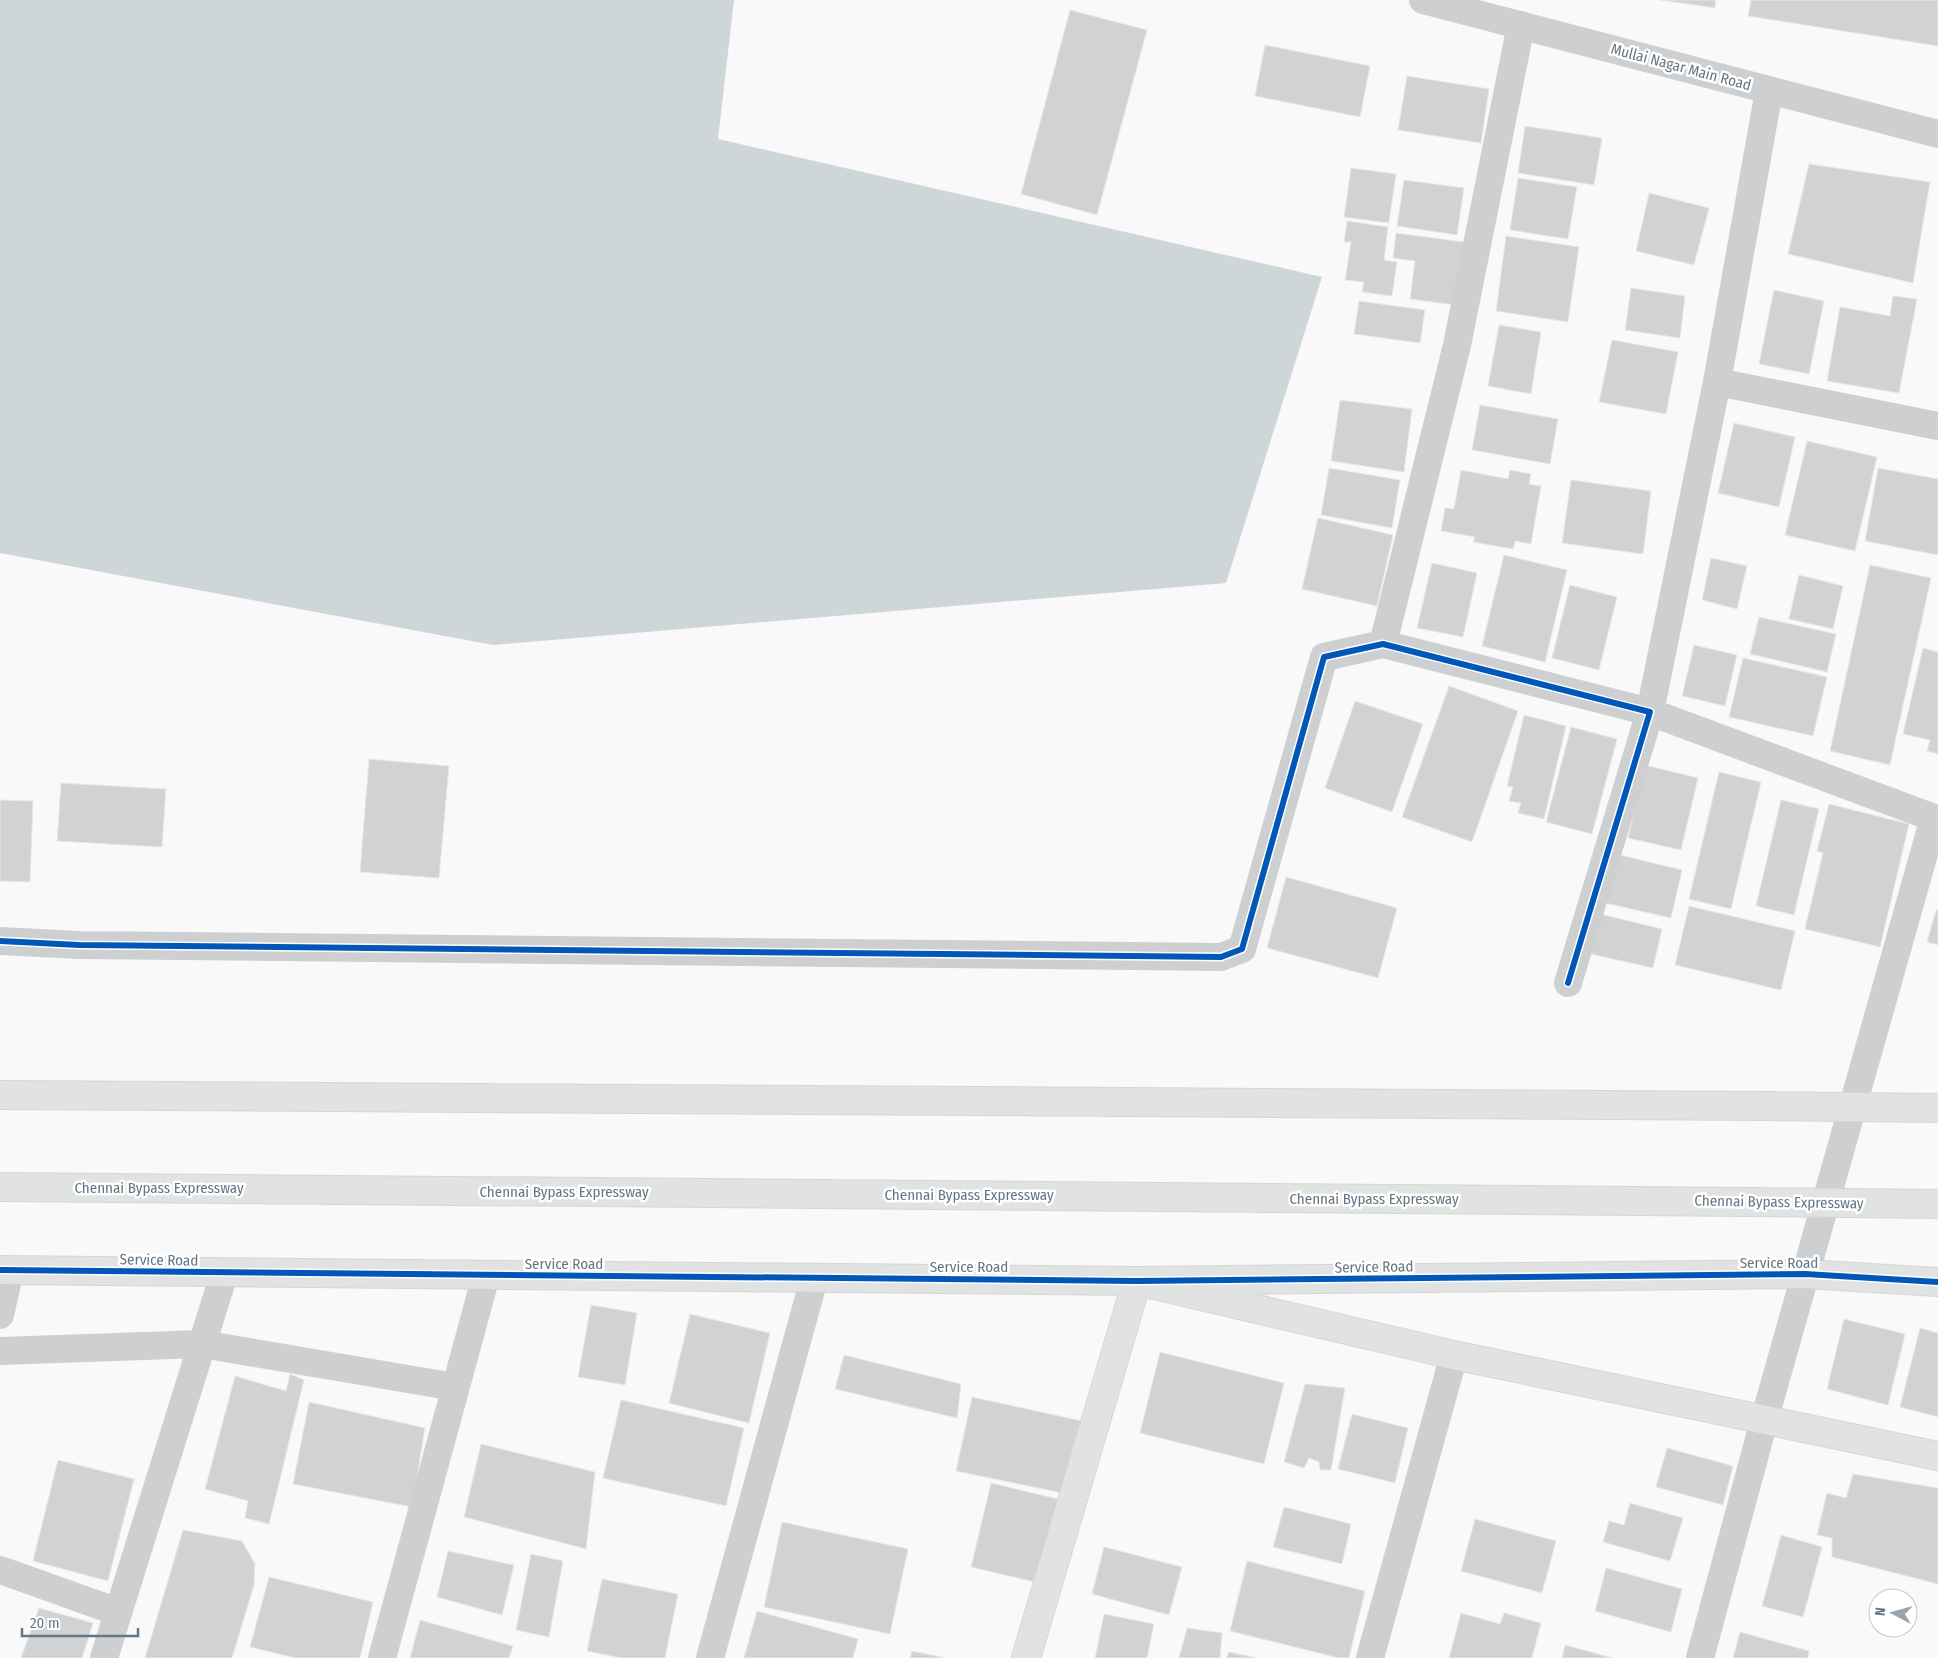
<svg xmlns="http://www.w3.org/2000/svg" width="1938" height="1658" font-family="'Fira Sans Condensed',sans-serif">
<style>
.water{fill:#ced6d9}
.building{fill:#d0d2d3;stroke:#e8e8e8}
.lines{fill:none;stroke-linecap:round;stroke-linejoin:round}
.secondary-casing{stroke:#d5d6d7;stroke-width:30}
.highway-casing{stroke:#d5d6d6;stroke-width:30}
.street{stroke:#cecfd0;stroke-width:28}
.secondary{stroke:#e1e2e2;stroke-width:28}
.highway{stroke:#e1e2e2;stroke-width:28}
.highway-bridge-casing{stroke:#d5d6d6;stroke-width:30;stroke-linecap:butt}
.highway-bridge{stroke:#e1e2e2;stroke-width:28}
.cycleway-casing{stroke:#fff;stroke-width:9}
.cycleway{stroke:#0057b8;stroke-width:6}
.labels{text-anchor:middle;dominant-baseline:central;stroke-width:5;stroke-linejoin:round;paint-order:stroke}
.street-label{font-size:15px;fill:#657683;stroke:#fff}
</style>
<rect width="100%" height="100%" fill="#f9f9f9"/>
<!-- water -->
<path class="water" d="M0 0H734L718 139 1322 277 1226 583 493 645 0 553Z"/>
<!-- building -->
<g class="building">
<path d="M1660 0H1716L1715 8Z"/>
<path d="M1751 0H1938V46L1748 16Z"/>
<path d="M1070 10 1147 30 1097 215 1021 194Z"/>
<path d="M1265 45 1370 66 1360 117 1255 96Z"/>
<path d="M1407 76 1489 89 1481 143 1398 130Z"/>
<path d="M1525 126 1602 138 1594 185 1518 173Z"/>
<path d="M1809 164 1930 182 1913 283 1788 254Z"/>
<path d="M1351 168 1396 174 1389 223 1344 217Z"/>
<path d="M1518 178 1577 187 1568 239 1510 230Z"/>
<path d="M1404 180 1464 188 1457 235 1397 226Z"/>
<path d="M1649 193 1709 208 1694 265 1636 251Z"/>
<path d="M1347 221 1388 227 1384 260 1397 262 1392 296 1362 292 1364 282 1345 280 1351 242H1344Z"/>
<path d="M1396 233 1464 242 1455 305 1410 299 1415 261 1393 258Z"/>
<path d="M1506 236 1579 247 1568 322 1496 311Z"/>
<path d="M1631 288 1685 296 1680 338 1625 330Z"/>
<path d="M1774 290 1824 301 1809 374 1759 364Z"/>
<path d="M1893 296 1917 299 1899 393 1827 381 1840 307 1890 316Z"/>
<path d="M1359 301 1425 310 1420 343 1354 334Z"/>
<path d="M1499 325 1541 332 1531 394 1488 386Z"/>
<path d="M1612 340 1678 352 1666 414 1599 402Z"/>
<path d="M1340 400 1412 409 1404 472 1331 461Z"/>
<path d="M1480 405 1558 419 1550 464 1472 450Z"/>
<path d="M1734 423 1795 437 1779 507 1718 493Z"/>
<path d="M1807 441 1877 457 1855 551 1785 535Z"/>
<path d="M1329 468 1400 480 1392 528 1321 515Z"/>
<path d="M1878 468 1938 479V555L1865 541Z"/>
<path d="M1461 470 1508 479 1510 470 1531 474 1529 484 1541 486 1531 544 1515 541 1513 549 1473 542 1475 537 1441 531 1445 508 1454 509Z"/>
<path d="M1571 480 1651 491 1643 554 1562 543Z"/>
<path d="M1318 518 1393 535 1377 606 1302 589Z"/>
<path d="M1504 555 1567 570 1545 662 1482 646Z"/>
<path d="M1711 558 1747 566 1737 609 1702 600Z"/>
<path d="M1432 563 1477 573 1463 637 1417 628Z"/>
<path d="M1870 565 1931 578 1890 765 1830 751Z"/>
<path d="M1799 575 1843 586 1833 629 1789 619Z"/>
<path d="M1570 585 1617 597 1599 670 1552 658Z"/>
<path d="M1759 617 1836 634 1827 672 1750 654Z"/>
<path d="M1694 645 1737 655 1725 706 1682 696Z"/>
<path d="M1923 648 1938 652V754L1927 751 1930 740 1903 734Z"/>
<path d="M1743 658 1827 677 1813 736 1729 717Z"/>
<path d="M1449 686 1518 711 1472 842 1402 817Z"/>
<path d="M1355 701 1423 724 1392 812 1325 788Z"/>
<path d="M1524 715 1566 726 1544 819 1518 813 1521 803 1509 801 1513 787 1507 786Z"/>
<path d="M1571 727 1617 739 1592 834 1546 822Z"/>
<path d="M369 759 449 766 439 878 360 872Z"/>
<path d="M1645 765 1698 778 1681 850 1628 838Z"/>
<path d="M1719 772 1761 782 1731 909 1689 899Z"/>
<path d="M61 783 166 789 162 847 57 841Z"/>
<path d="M0 800 33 801 30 882 0 881Z"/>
<path d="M1781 800 1819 809 1794 915 1756 906Z"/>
<path d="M1829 804 1909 824 1880 947 1805 929 1823 853 1817 851Z"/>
<path d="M1616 854 1682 870 1671 918 1605 903Z"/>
<path d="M1286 877 1397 908 1378 978 1267 948Z"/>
<path d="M1689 906 1795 931 1781 990 1675 965Z"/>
<path d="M1936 910H1938V945L1927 942Z"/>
<path d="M1600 914 1662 929 1653 968 1591 954Z"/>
<path d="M591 1305 637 1313 625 1385 578 1377Z"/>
<path d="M690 1314 770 1333 749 1423 669 1403Z"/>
<path d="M1844 1319 1905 1334 1888 1405 1827 1389Z"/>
<path d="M1920 1328 1938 1333V1417L1900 1407Z"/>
<path d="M1160 1352 1284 1383 1264 1464 1140 1433Z"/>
<path d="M844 1355 961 1384 957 1418 835 1389Z"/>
<path d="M290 1374 304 1380 269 1524 245 1518 248 1501 205 1489 235 1376 286 1391Z"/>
<path d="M1305 1384 1345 1388 1331 1470H1320L1319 1462 1309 1458 1304 1468 1284 1462Z"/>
<path d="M972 1397 1082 1421 1067 1494 956 1471Z"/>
<path d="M621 1400 744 1428 726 1506 603 1478Z"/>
<path d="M309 1402 425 1428 412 1507 293 1484Z"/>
<path d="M1352 1414 1408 1428 1395 1483 1338 1469Z"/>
<path d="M481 1444 595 1472 586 1549 464 1517Z"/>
<path d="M1667 1448 1733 1466 1723 1505 1656 1487Z"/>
<path d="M58 1460 134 1479 108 1581 33 1561Z"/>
<path d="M1853 1474 1938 1488V1584L1832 1557V1538L1817 1535 1827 1493 1846 1498Z"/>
<path d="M991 1483 1058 1499 1039 1583 971 1567Z"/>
<path d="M1630 1503 1683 1518 1670 1561 1603 1542 1609 1521 1624 1525Z"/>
<path d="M1284 1507 1351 1524 1342 1564 1273 1547Z"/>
<path d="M1475 1519 1556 1541 1542 1593 1461 1571Z"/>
<path d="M782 1522 908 1549 890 1634 764 1607Z"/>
<path d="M183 1530 242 1541 255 1564 254 1585 232 1658H145Z"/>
<path d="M1781 1535 1822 1547 1803 1617 1762 1606Z"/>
<path d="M1104 1547 1182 1567 1169 1615 1092 1594Z"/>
<path d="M448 1551 514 1565 502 1615 437 1597Z"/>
<path d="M531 1554 563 1561 549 1637 516 1630Z"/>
<path d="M1247 1561 1365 1591 1349 1658H1339L1230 1631Z"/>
<path d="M1606 1568 1682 1589 1671 1632 1595 1611Z"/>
<path d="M269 1577 373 1602 360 1658H295L250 1647Z"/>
<path d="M602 1579 678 1594 665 1658H621L587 1651Z"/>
<path d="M39 1608 93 1623 82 1658H21Z"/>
<path d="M757 1611 858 1639 853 1658H744Z"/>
<path d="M1461 1613 1500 1624 1504 1613 1541 1623 1532 1658H1449Z"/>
<path d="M1104 1614 1154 1624 1147 1658H1095Z"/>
<path d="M420 1620 513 1646 509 1658H410Z"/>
<path d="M1187 1628 1222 1633 1220 1658H1179Z"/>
<path d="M1740 1632 1809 1651 1808 1658H1733Z"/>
<path d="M1565 1645 1613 1658H1562Z"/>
<path d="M912 1651 946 1658H910Z"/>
<path d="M1229 1652 1257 1658H1226Z"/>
</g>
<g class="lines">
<defs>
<g id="secondary">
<path d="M0 1270 1137 1281 1805 1274 1938 1282"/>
<path d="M1026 1658 1137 1281 1454 1355 1938 1456"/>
</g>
<g id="highway">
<path d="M0 1095 1767 1106"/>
<path d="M0 1187 1746 1202"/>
</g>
</defs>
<!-- secondary casing -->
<use href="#secondary" class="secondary-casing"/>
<!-- highway casing -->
<use href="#highway" class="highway-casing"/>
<!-- street -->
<g class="street">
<path d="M1423 0 1938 134"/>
<path d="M1717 382 1938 426"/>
<path d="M1383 644 1457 345 1521 25"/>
<path d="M0 941 79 945 1221 957 1242 949 1324 657 1383 644 1650 712 1568 983"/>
<path d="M0 1315 10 1270"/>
<path d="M0 1351 202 1344 455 1387"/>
<path d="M0 1570 118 1612"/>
<path d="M104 1658 224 1274"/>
<path d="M382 1658 486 1276"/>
<path d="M710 1658 814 1279"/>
<path d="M1370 1658 1454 1355"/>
<path d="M1700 1658 1764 1421 1934 818 1650 712 1717 382 1769 91"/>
</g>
<!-- secondary -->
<use href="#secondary" class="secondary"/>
<!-- highway -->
<use href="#highway" class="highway"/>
<defs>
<g id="highway-bridge">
<path d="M1767 1106 1938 1108"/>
<path d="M1746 1202 1938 1204"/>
</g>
</defs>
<!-- highway-bridge casing -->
<use href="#highway-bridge" class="highway-bridge-casing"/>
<!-- highway-bridge -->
<use href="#highway-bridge" class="highway-bridge"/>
<defs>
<g id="cycleway">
<path d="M0 941 79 945 1221 957 1242 949 1324 657 1383 644 1650 712 1568 983"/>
<path d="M0 1270 1137 1281 1805 1274 1938 1282"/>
</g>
</defs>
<!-- cycleway casing -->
<use href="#cycleway" class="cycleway-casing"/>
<!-- cycleway -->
<use href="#cycleway" class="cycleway"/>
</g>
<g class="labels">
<!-- street labels -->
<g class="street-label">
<text transform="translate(1681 67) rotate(15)">Mullai Nagar Main Road</text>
<text x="159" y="1188">Chennai Bypass Expressway</text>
<text x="564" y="1192">Chennai Bypass Expressway</text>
<text x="969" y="1195">Chennai Bypass Expressway</text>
<text x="1374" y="1199">Chennai Bypass Expressway</text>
<text transform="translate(1779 1202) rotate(1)">Chennai Bypass Expressway</text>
<text transform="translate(159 1260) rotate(1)">Service Road</text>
<text x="1779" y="1263">Service Road</text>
<text x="564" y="1264">Service Road</text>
<text x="969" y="1267">Service Road</text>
<text transform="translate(1374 1267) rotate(-1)">Service Road</text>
</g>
</g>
<!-- north arrow -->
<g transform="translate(1893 1613) rotate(276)"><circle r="24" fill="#ffffff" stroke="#c1c8cd"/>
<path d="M0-4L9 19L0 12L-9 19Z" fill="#99a4ac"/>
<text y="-8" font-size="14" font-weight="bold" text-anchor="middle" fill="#657683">N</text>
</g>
<!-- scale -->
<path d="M22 1628v8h116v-8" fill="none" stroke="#657683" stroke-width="2.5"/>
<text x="30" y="1628" font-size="15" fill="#657683" stroke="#ffffff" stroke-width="4" paint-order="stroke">20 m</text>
</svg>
